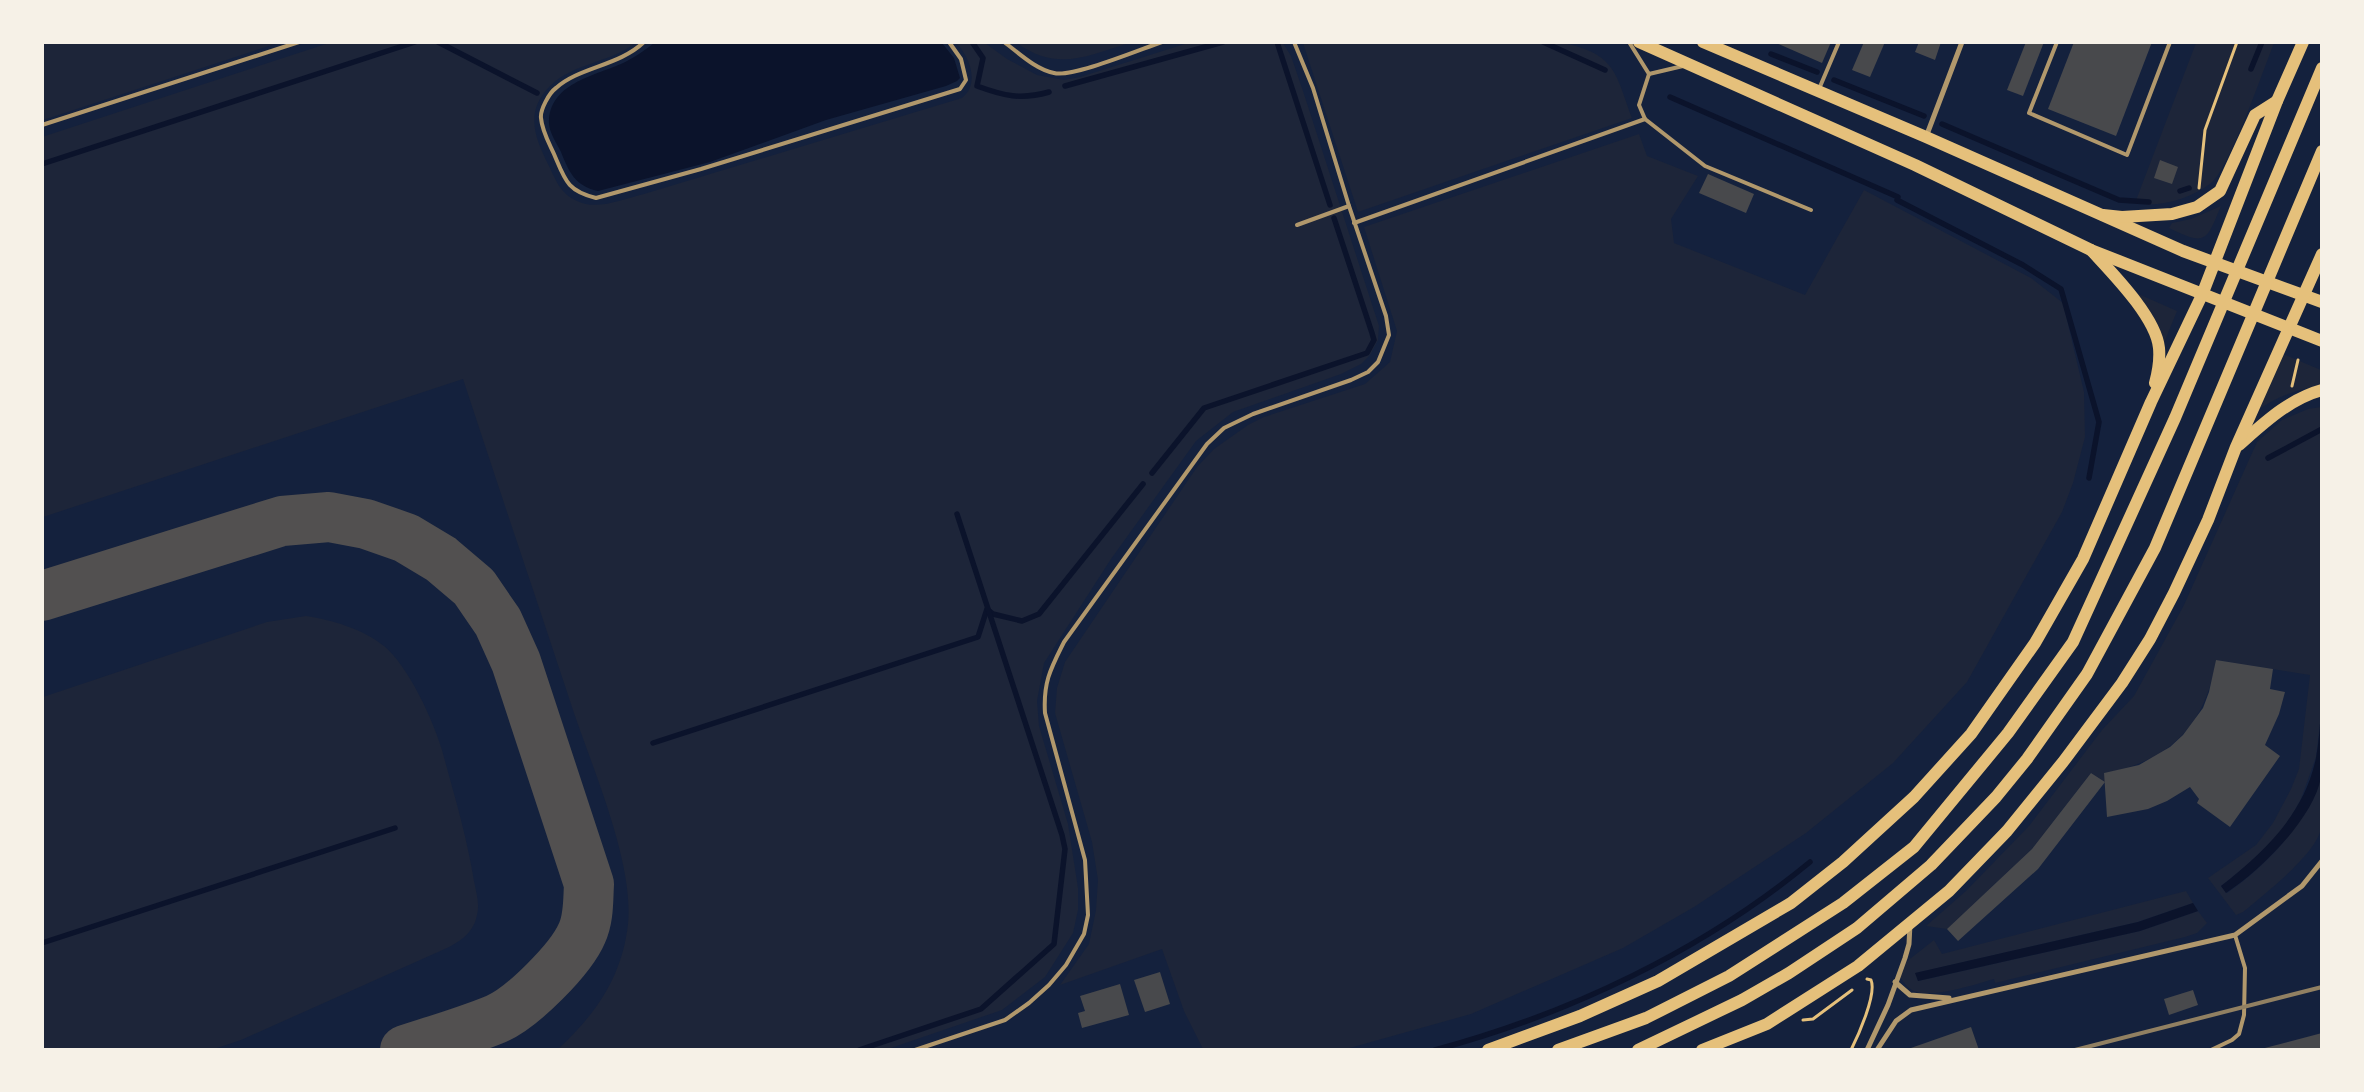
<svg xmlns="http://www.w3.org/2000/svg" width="2364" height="1092" font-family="Georgia,serif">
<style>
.green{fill:#1d2539}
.water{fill:#0b132b}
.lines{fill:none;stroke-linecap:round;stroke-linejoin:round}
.stream{stroke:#0b132b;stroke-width:5.5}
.taxiway{stroke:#525050;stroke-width:50}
.building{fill:#48494c}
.path{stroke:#e5c07b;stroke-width:3}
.service{stroke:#b1986c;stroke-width:4}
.minor{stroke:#b1986c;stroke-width:5}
.primary{stroke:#e5c07b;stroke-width:12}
.trunk{stroke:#e5c07b;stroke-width:12}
.rail{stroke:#918062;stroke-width:4}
</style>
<rect width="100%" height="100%" fill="#14213d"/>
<!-- green -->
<g class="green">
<path d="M43 42H278V43L43 120Z"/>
<path d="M329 43H635C610 63 573 63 550 86 524 112 535 138 549 166 556 181 561 194 577 201 597 211 623 199 644 194L962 98C980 84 970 57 956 43H985L1007 59 1037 75 1064 80 1080 77 1188 43H1283L1291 56 1303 91 1379 326 1378 340 1370 355 1361 364 1341 374 1233 412 1196 441 1111 559 1044 663 1037 701 1039 726 1068 824 1078 888V910L1073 933 1045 977 1002 1010 888 1049H558C596 1014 622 977 628 924 634 865 595 774 575 716 538 604 500 492 463 379L43 517 42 137Z"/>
<path d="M1017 43H1129C1087 56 1057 72 1017 43Z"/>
<path d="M1303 43H1564C1616 55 1615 72 1632 118L1358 212Z"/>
<path d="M2196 43H2274C2264 68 2229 170 2211 183 2190 199 2160 208 2135 203Z"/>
<path d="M1639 134 1647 156 1698 176 1671 219 1674 243 1805 295 1864 190 2031 278 2063 303 2084 392 2085 437 2073 483 2062 512 1967 682 1893 763 1806 833 1694 907 1623 948 1471 1014 1346 1049H1203L1184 1011 1162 949 1060 985 1089 944 1096 910 1098 880 1092 842 1055 713 1057 688 1065 662 1197 467 1214 449 1248 425 1264 417 1365 384 1390 362 1397 331 1364 227Z"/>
<path d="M2221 206C2206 242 2206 246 2169 228L2172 223 2191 219Z"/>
<path d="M2118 285 2177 311 2159 355 2147 330Z"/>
<path d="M2283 354 2321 370V386C2296 389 2273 398 2254 413Z"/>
<path d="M2321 407 2322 708 2316 757 2301 799 2287 824 2273 841 2253 861 2221 886 2227 893C2268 865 2304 825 2321 777 2321 793 2324 812 2321 828 2317 854 2263 895 2243 912L2236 915 2208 878 2256 845 2273 823 2291 789 2299 769 2310 675 2216 660C2206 725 2169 762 2104 773L2105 782 2091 773 2032 849 1947 929 1926 926 1966 891 2029 826 2102 730 2134 696 2184 605 2257 442 2282 420 2308 409Z"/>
<path d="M306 616C332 620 363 629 384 646 409 667 433 720 442 750 454 794 467 837 474 881 476 892 480 904 477 915 474 932 461 941 447 948L241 1040 211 1050 43 1049V697L267 622Z"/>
<path d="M2186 891 2193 903 2138 922 1916 973 1918 981 2140 931 2198 911 2207 923 2197 933 2185 937 1995 983 1994 979C1977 984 1933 998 1917 992 1909 990 1904 983 1900 977L1901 966 1934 940 1942 954Z"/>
</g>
<!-- water -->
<g class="water">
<path d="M654 43H942L954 58 960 78 957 81 946 86 826 120 710 162 598 191C575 186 569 172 561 152 557 144 549 132 549 123 549 84 593 76 621 64 634 58 644 51 654 43Z"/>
<path d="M2321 708C2322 729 2325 757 2321 777 2314 818 2260 871 2226 893L2221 886C2264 852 2304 815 2316 758 2319 742 2320 725 2321 708Z"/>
<path d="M2193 903 2198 911 2140 931 1918 981 1915 973 2138 922Z"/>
</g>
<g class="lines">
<!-- stream -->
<g class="stream">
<path d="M438 42 537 93"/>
<path d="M972 42 983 58 977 86C1004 96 1021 100 1049 92"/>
<path d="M1277 42 1330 205"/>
<path d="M1543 42 1605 70"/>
<path d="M1771 54 1817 72"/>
<path d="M2251 69 2262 42"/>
<path d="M1834 80 1924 116"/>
<path d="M1065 86 1223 42"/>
<path d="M1670 97 1898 197 1897 200 2023 265 2061 289 2099 422 2089 478"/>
<path d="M1942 124 2119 200 2149 202"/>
<path d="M42 164 415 42"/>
<path d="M2180 191 2189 188"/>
<path d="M2268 458 2322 429"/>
<path d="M1152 473 1204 408 1367 353 1374 340 1372 333 1334 218"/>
<path d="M653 743 978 637 987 609 993 614 1022 621 1039 614 1143 484"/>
<path d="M42 943 395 828"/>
<path d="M859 1050 981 1009 1054 944 1065 849 1062 835 957 514"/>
<path d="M1435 1050C1569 1014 1702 951 1810 862"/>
</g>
<!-- taxiway -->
<path class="taxiway" d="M42 596 282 521 329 517 366 524 406 538 441 559 474 587 498 622 516 662 589 884C588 900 589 918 582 933 571 959 522 1008 496 1019 467 1031 436 1040 405 1050"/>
</g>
<!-- building -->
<g class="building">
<path d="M1774 42H1831L1822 63Z"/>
<path d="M1864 42H1885L1870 77 1852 70Z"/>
<path d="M1919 42H1941L1935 60 1915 52Z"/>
<path d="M2026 42H2044L2023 96 2007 90Z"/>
<path d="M2074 42H2152L2116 136 2048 109Z"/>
<path d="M2160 160 2178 167 2172 184 2154 178Z"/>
<path d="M1708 174 1754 194 1746 213 1699 193Z"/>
<path d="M2216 660 2273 669 2270 689 2285 692 2279 714 2265 745 2280 756 2230 827 2197 803 2199 799 2190 787 2167 801 2148 809 2107 817 2104 773 2139 765 2170 747 2183 735 2203 708 2209 692Z"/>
<path d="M2091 773 2105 782 2038 869 1958 941 1947 929 2032 849Z"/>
<path d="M1160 972 1170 1004 1145 1012 1134 980Z"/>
<path d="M1120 984 1129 1015 1082 1028 1078 1013 1085 1011 1080 996Z"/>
<path d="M2193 990 2198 1005 2169 1015 2164 999Z"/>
<path d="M1971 1027 1979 1050H1908V1049Z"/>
<path d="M2322 1033V1050H2261V1049Z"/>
</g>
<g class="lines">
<!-- path -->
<g class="path">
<path d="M2199 188 2205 130 2237 42"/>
<path d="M2292 386 2298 360"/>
<path d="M1803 1020 1813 1019 1852 990"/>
<path d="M1851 1050C1858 1036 1877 994 1871 980L1867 979"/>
</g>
<!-- service -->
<g class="service">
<path d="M644 42C619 66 579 67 556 88 549 93 540 110 541 118 542 131 549 143 554 154 565 180 567 191 596 198L701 169 960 89 966 80 961 59 949 42"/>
<path d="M1004 42C1019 53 1035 69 1054 73 1072 78 1141 49 1162 42"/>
<path d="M1629 42 1649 74"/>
<path d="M2057 42 2029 113 2127 155 2170 42"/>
<path d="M1649 74 1639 105 1645 119 1705 166 1811 210"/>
<path d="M1649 74 1683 66"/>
<path d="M1819 89 1839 42"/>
<path d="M42 125 299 42"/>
<path d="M1354 223 1645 119"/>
<path d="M1297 225 1349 206"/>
<path d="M915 1050 1005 1020 1029 1003 1049 985 1066 965 1084 934 1088 915 1085 860 1045 713C1043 682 1051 668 1064 642L1207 444 1224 428 1253 414 1351 380 1368 372 1378 362 1389 335 1386 316 1349 206 1313 88 1294 42"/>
<path d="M2211 1050 2232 1040 2239 1034 2244 1015 2245 968 2235 935"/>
</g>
<!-- minor -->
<g class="minor">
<path d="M1926 137 1962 42"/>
<path d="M1895 982 1910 995 1949 998"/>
<path d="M1867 1050 1888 1005 1905 958 1909 944 1910 924"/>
<path d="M1877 1050 1896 1021 1911 1010 2235 935 2302 886 2322 861"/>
</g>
<!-- primary -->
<g class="primary">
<path d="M1639 42 1915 165 2091 250 2322 341"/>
<path d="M1703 42 1926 137 2183 251 2322 302"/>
</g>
<!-- trunk -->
<g class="trunk">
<path d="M2103 215 2122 217 2172 214 2197 207 2220 191 2255 115 2277 101"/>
<path d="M2091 250C2112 273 2156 317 2159 348 2160 359 2158 372 2155 383"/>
<path d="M2239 445C2264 423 2289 399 2322 390"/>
<path d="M1488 1050 1580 1016 1658 981 1791 903 1843 862 1914 797 1971 734 2035 643 2083 559 2151 402 2202 295 2277 101 2303 42"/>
<path d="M1558 1050 1646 1018 1729 976 1843 903 1914 847 2008 733 2073 642 2175 418 2322 68"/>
<path d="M1638 1050 1742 1000 1789 973 1857 928 1931 865 1996 797 2027 759 2087 674 2155 548 2322 151"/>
<path d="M1702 1050 1767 1024 1858 966 1949 891 2007 831 2063 762 2122 683 2150 639 2174 593 2208 520 2236 447 2322 254"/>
</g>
<!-- rail -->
<path class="rail" d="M2075 1050 2322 987"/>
</g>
<!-- border -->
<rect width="2364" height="1092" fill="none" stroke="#f6f1e7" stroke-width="88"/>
</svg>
